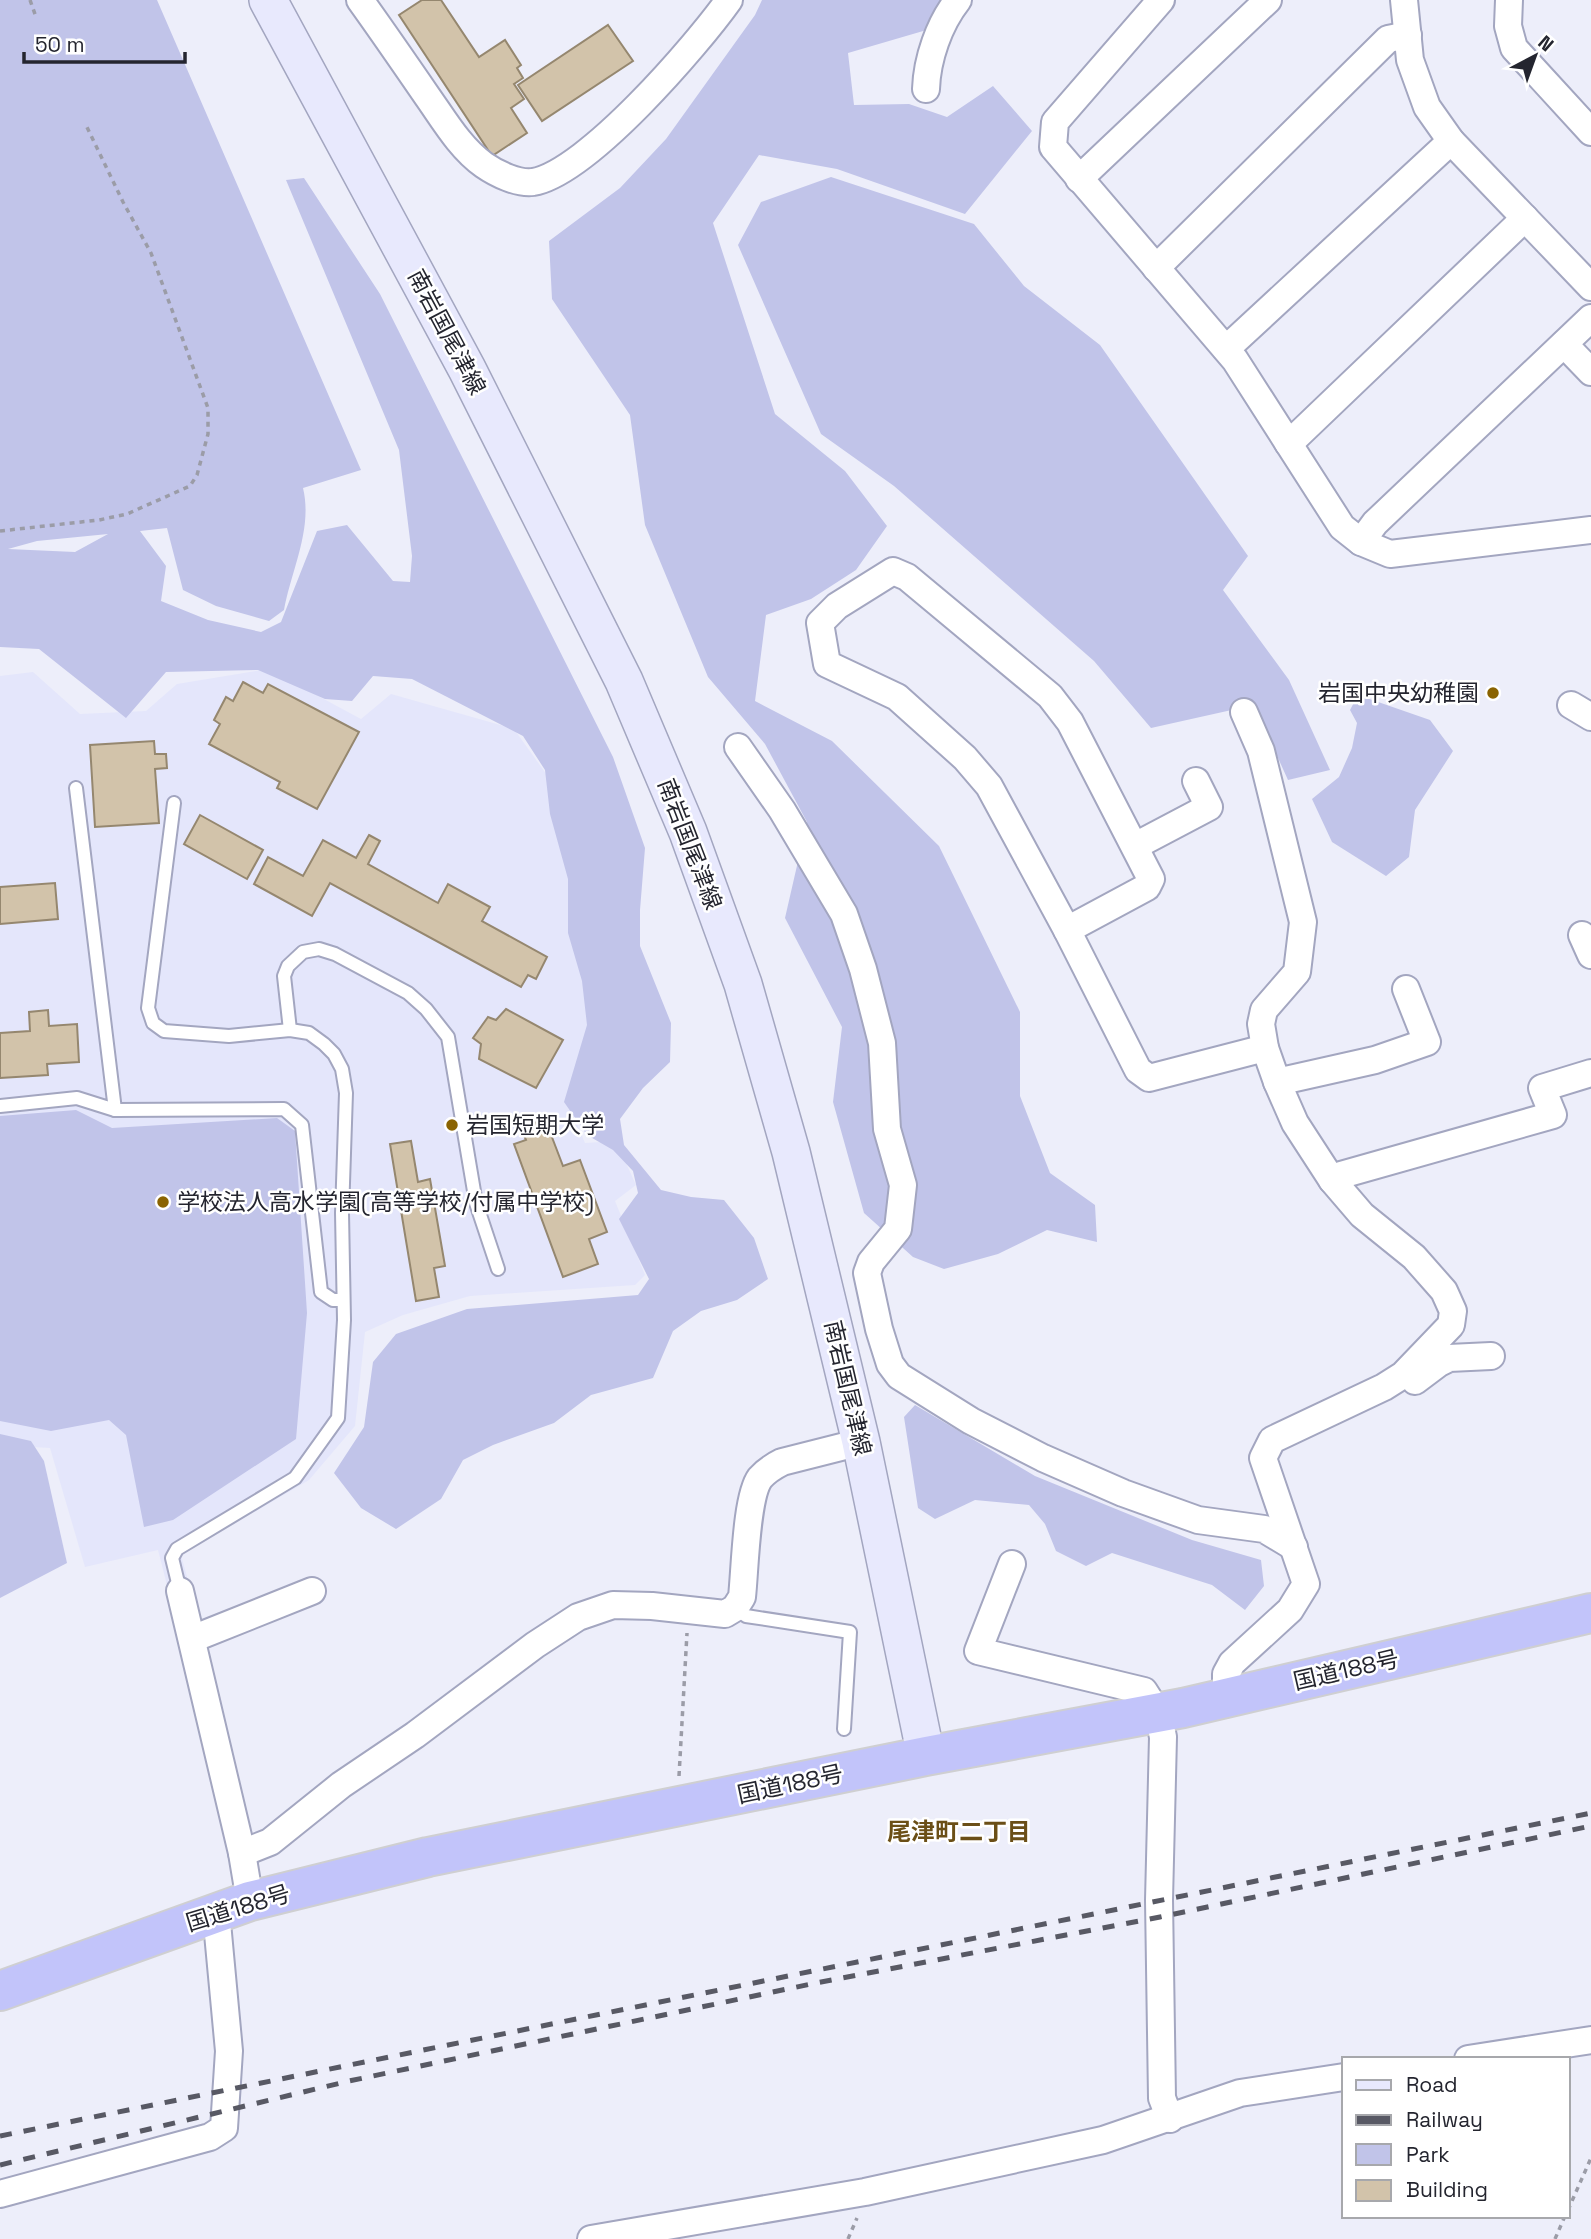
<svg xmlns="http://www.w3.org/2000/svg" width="1591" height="2239" font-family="'Space Grotesk','Noto Sans JP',sans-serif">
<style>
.built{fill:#e4e6fb}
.green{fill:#c1c4e9;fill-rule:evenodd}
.building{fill:#d2c3aa;stroke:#95876f;stroke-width:2}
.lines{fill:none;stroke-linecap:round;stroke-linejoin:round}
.service-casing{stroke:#a3a6c0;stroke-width:16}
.minor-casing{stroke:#a3a6c0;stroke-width:30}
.secondary-casing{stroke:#a3a6c0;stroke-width:40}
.trunk-casing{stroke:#cfcfd1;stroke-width:42}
.path{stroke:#9b9ca7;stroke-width:3.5;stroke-dasharray:5 5;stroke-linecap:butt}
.service{stroke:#fff;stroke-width:12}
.minor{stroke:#fff;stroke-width:26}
.secondary{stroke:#e8e9fd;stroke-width:37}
.trunk{stroke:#c2c4fa;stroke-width:38}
.rail{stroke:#585964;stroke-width:5;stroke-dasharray:12 12;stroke-linecap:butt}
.poi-dot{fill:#8a6301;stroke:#fff;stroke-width:2.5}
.labels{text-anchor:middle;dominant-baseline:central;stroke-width:5;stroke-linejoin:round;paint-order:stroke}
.street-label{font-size:23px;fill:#24252f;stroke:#fff}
.poi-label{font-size:23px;fill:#24252f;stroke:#fff;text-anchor:start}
.neighbourhood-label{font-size:24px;font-weight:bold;fill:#6b4f17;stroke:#fff}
</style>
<rect width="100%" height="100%" fill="#edeefa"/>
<!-- built -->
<path class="built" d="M268 669 361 719 391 694 514 729 557 789 594 1025 571 1110 585 1143 616 1141 636 1185 615 1201 645 1275 635 1285 470 1296 403 1315 365 1332 355 1426 309 1480 181 1555 189 1584 168 1589 158 1550 85 1567 50 1448 0 1445V676L33 672 80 714 146 711 177 684Z"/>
<!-- green -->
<g class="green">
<path d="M0 0H157L361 470 303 488C313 529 291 571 284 610L269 621 216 606 183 590 167 528 140 531 166 566 161 601 208 620 261 632 281 622 317 531 347 525 393 581 410 582 412 556 399 450 286 180 304 178 380 294 613 757 645 848 640 910V946L671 1023 670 1062 643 1088 620 1119 624 1145 661 1190 691 1197 724 1200 754 1238 768 1279 737 1300 701 1311 673 1331 653 1378 591 1395 554 1423 493 1445 463 1460 441 1499 396 1529 361 1508 334 1473 364 1427 373 1362 396 1334 467 1309 638 1295 649 1279 619 1219 638 1193 633 1171 613 1150 587 1135 564 1102 587 1025 582 981 568 933V879L550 814 545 770 523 736 412 679 373 676 352 701 325 699 258 670 166 672 126 718 39 649 0 647ZM108 534 75 552 8 549 37 541Z"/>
<path d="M762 0H948L930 29 848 53 854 105 909 104 947 117 993 86 1032 131 965 214 837 169 759 155 713 223 775 414 845 471 887 526 856 570 811 599 766 615 755 701 832 741 939 846 1020 1012V1096L1050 1173 1095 1205 1097 1242 1047 1230 998 1254 944 1269 913 1257 864 1213 833 1102 842 1027 785 918 807 822 765 744 708 677 645 525 630 415 552 299 549 241 620 188 666 139 755 15Z"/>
<path d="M831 177 974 224 1024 286 1100 345 1248 556 1223 590 1289 680 1330 770 1288 780 1254 705 1151 728 1094 661 894 486 821 434 738 245 761 202Z"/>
<path d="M1358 695 1430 720 1453 751 1415 810 1409 857 1386 876 1332 842 1312 799 1339 777 1352 748 1357 723 1350 710Z"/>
<path d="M76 1110 112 1128 277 1118 295 1131 307 1313 296 1439 173 1520 144 1527 126 1435 109 1420 51 1431 0 1421V1116Z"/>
<path d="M915 1405 1035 1476 1192 1540 1261 1560 1264 1586 1245 1610 1212 1585 1112 1553 1086 1566 1056 1551 1045 1524 1029 1505 975 1500 935 1519 918 1508 904 1417Z"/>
<path d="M0 1434 31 1441 44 1461 67 1563 0 1598Z"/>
</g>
<!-- building -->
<g class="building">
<path d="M422 0H441L479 57 505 40 521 65 517 68 523 78 514 84 524 99 511 108 527 133 492 156 399 15Z"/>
<path d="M608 25 633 61 542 121 518 85Z"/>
<path d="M243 682 263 693 268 684 359 732 317 809 277 788 280 782 209 744 220 724 214 720 226 697 233 701Z"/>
<path d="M154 741 155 754H166L167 768 155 769 159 823 95 827 90 745Z"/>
<path d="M200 815 263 850 247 879 184 844Z"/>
<path d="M369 835 380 841 368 864 438 903 448 884 490 907 482 921 547 957 536 979 528 975 521 987 330 883 312 916 254 884 268 857 303 876 323 840 356 858Z"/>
<path d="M55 883 58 919 0 924V887Z"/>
<path d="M506 1009 563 1040 536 1088 479 1059 481 1044 473 1038 488 1017 496 1020Z"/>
<path d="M48 1010 49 1026 77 1024 79 1062 47 1064 48 1075 0 1078V1033L30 1031 29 1012Z"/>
<path d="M545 1119 563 1166 580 1160 607 1232 589 1239 598 1264 563 1277 514 1144 526 1140 521 1128Z"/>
<path d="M411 1141 418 1182 430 1179 445 1266 434 1268 439 1297 416 1301 390 1144Z"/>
</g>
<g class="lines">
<defs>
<g id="service">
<path d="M174 803 148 1008 153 1023 164 1031 229 1036 290 1030 309 1033 324 1044 334 1054 342 1069 346 1093 342 1213 344 1320 338 1418 295 1478 177 1549 172 1558 180 1591"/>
<path d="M290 1030 284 976 288 966 303 952 319 949 335 954 408 993 426 1009 448 1037 476 1203 498 1269"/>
<path d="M0 1106 77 1098 115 1110 76 788"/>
<path d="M115 1110 284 1109 302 1125 321 1292 333 1300H343"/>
<path d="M735 1608 746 1616 850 1632 844 1729"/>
</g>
<g id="minor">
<path d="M360 0C383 32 405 64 427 96 444 120 460 148 484 165 497 174 518 184 533 182 587 173 697 45 729 0"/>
<path d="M1161 0 1055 122 1053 147 1235 360 1342 527 1361 542 1390 554 1591 530"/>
<path d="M1404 0 1410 60 1427 107 1451 141 1591 287"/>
<path d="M1509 0 1508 26 1514 48 1591 132"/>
<path d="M926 89C927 59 939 24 958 0"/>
<path d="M1079 179 1268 0"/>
<path d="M1156 268 1388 39 1408 35"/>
<path d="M1564 344 1591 372"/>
<path d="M1226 349 1451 141"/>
<path d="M1288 443 1296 437 1525 218"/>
<path d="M1361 542 1375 523 1591 318"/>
<path d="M893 571 907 577 1050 696 1070 722 1151 879 1147 887 1067 930 989 786 965 758 897 697 827 664 820 623 837 606Z"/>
<path d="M1571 705 1591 717"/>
<path d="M738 747 782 810 844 914 863 969 882 1043 887 1129 903 1185 898 1229 871 1262 867 1273 879 1329 890 1364 899 1376 971 1421 1043 1458 1123 1493 1198 1520 1264 1529 1294 1547"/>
<path d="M1135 846 1209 807 1196 781"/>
<path d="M1067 930 1138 1070 1149 1078 1265 1048"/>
<path d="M1582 935 1591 955"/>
<path d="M1277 1082 1375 1060 1427 1042 1406 989"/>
<path d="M1332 1180 1341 1175 1553 1115 1542 1088 1591 1073"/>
<path d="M1415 1381 1439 1363 1449 1358 1491 1356"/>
<path d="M1012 1564 978 1651 1144 1691 1158 1713 1163 1737 1159 1900 1162 2098 1170 2119"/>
<path d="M180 1591 242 1853 250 1901"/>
<path d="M192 1639 312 1591"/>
<path d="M1226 1698V1674L1232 1663 1290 1610 1306 1584 1263 1458 1272 1440 1384 1387 1403 1375 1451 1325 1453 1311 1444 1291 1414 1257 1362 1215 1332 1180 1295 1123 1277 1082 1265 1048 1261 1024 1264 1010 1297 972 1303 922 1261 751 1244 712"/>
<path d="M242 1853 270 1842 341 1785 415 1735 535 1645 578 1617 613 1605 652 1606 725 1614 735 1608 742 1597C745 1571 746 1497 760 1478 766 1471 774 1466 782 1462L861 1442"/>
<path d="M1468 2059 1591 2040"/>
<path d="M0 2194 210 2137 224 2128 229 2051 216 1912"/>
<path d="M591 2239 865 2192 1103 2140 1240 2093 1344 2077"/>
</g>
<path id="secondary" d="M268 0 467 369 624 681 688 832 743 984 791 1152 861 1442 926 1756"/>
<path id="trunk" d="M0 1991 250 1901 428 1857 926 1756 1183 1708 1591 1613"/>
</defs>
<!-- service casing -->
<use href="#service" class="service-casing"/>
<!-- minor casing -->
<use href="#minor" class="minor-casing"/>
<!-- secondary casing -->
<use href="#secondary" class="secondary-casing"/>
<!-- trunk casing -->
<use href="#trunk" class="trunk-casing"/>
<!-- path -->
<g class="path">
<path d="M30 0 36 17"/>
<path d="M0 531 99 520 127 514 190 486 197 475 208 434V408L151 253 123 202 85 123"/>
<path d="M679 1776 687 1633"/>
<path d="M1568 2210 1591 2158"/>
<path d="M848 2239 857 2218"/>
<path d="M1555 2239 1565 2216"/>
</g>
<!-- service -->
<use href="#service" class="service"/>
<!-- minor -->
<use href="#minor" class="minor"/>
<!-- secondary -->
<use href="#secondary" class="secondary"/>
<!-- trunk -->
<use href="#trunk" class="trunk"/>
<!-- rail -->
<g class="rail">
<path d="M0 2136 1591 1813"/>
<path d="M0 2165 349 2081 811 1984 1160 1917 1591 1826"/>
</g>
</g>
<!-- markers -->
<g class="poi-dot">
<circle cx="1493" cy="693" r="7"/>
<circle cx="452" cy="1125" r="7"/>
<circle cx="163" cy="1202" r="7"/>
</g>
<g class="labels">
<!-- street labels -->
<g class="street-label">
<text transform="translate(447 332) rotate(62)">南岩国尾津線</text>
<text transform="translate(690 844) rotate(69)">南岩国尾津線</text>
<text transform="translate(848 1388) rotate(77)">南岩国尾津線</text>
<text transform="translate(1346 1670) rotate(-13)">国道188号</text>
<text transform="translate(790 1784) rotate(-12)">国道188号</text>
<text transform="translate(238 1908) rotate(-17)">国道188号</text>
</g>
<!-- poi labels -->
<g class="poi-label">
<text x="1479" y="693" text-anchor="end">岩国中央幼稚園</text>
<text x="466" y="1125">岩国短期大学</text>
<text x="177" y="1202">学校法人高水学園(高等学校/付属中学校)</text>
</g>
<!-- neighbourhood labels -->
<g class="neighbourhood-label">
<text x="959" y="1831">尾津町二丁目</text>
</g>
</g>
<!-- legend -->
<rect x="1342" y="2057" width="228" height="161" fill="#ffffff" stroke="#a7a8ac" stroke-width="2"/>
<rect x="1356" y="2080" width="35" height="10" fill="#e8e9fd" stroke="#a7a8ac" stroke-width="2"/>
<text x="1406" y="2092" font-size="21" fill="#24252f">Road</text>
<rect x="1356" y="2115" width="35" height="10" fill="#585964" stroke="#a7a8ac" stroke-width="2"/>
<text x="1406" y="2127" font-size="21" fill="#24252f">Railway</text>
<rect x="1356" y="2144" width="35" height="21" fill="#c1c4e9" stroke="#a7a8ac" stroke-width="2"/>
<text x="1406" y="2162" font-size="21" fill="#24252f">Park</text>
<rect x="1356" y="2180" width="35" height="21" fill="#d2c3aa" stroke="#a7a8ac" stroke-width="2"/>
<text x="1406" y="2197" font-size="21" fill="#24252f">Building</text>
<!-- north arrow -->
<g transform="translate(1535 56) rotate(41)" stroke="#ffffff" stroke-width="5" paint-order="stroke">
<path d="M0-5L12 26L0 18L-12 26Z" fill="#24252f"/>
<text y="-10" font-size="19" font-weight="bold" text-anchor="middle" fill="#24252f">N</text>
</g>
<!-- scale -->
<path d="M24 52v10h161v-10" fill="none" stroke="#24252f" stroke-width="3.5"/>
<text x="35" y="52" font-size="21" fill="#24252f" stroke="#ffffff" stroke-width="5" paint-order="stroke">50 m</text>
</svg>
